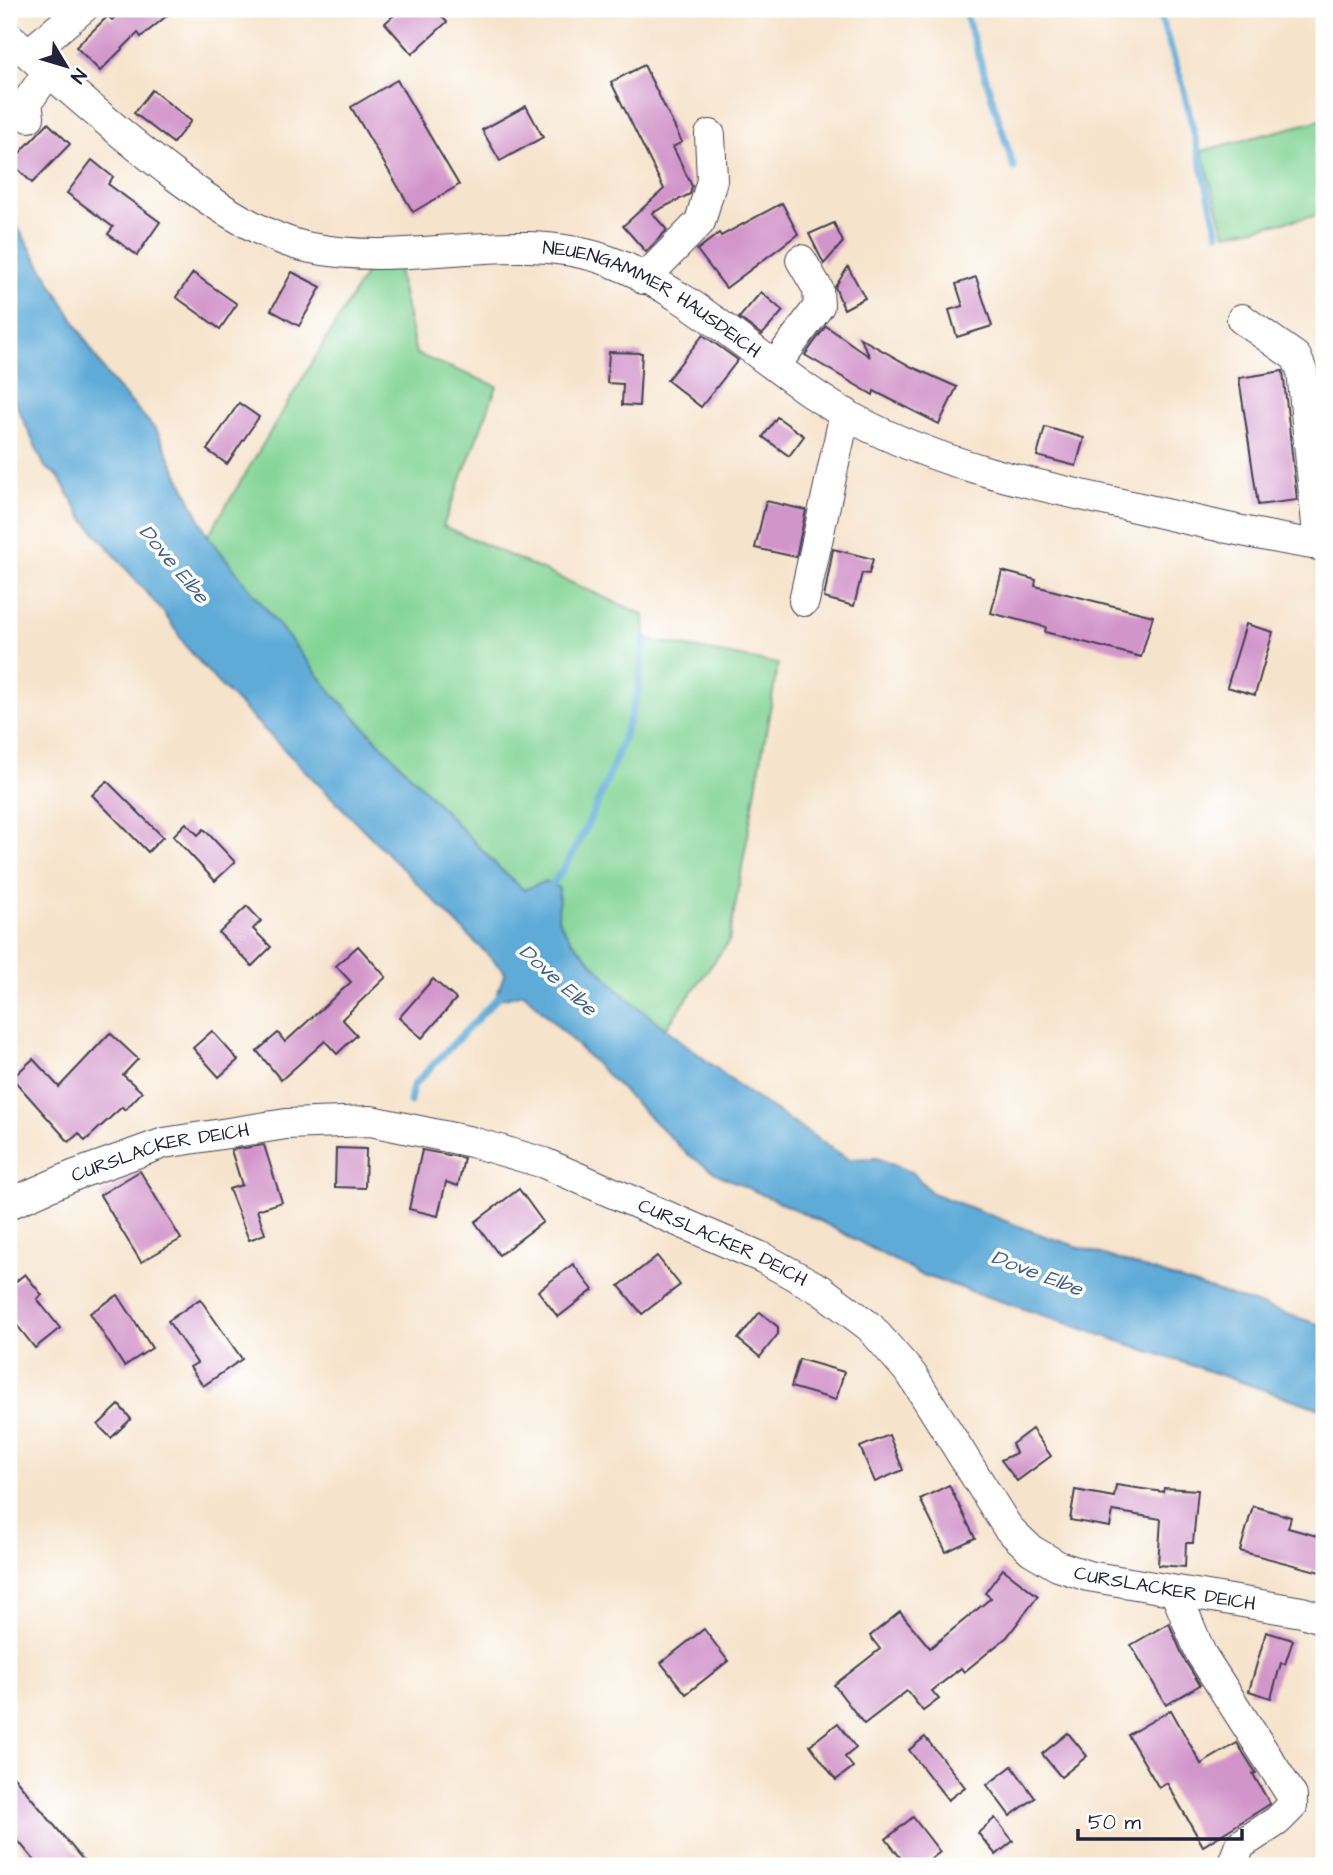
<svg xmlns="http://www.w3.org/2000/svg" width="1333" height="1875" font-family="'Architects Daughter',sans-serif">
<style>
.green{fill:#82d495;stroke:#527b68;stroke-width:2}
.water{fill:#5fabd8;stroke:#40668a;stroke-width:2}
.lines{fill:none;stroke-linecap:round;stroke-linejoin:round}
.stream{stroke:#5fabd8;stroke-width:7}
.building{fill:#d295ca}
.minor-casing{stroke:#423f51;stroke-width:32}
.minor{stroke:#fff;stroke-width:30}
.labels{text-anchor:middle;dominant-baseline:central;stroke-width:7;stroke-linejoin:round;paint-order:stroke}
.street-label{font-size:19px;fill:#22223b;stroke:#fff}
.water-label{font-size:21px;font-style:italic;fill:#3d6082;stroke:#fff}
</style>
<rect width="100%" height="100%" fill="#fff"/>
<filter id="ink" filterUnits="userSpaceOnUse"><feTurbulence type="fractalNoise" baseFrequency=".0143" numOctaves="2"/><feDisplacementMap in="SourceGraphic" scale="14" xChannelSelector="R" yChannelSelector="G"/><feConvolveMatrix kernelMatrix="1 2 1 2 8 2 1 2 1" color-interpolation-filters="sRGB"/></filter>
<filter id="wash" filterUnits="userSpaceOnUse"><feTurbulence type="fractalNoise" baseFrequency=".00686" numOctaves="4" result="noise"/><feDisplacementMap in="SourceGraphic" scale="28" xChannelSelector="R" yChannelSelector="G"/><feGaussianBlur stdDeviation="1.57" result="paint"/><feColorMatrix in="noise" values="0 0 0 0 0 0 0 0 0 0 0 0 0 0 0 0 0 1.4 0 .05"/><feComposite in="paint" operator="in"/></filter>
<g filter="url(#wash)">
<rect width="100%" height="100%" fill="#f6e3cb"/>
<!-- green -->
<g class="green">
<path d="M1324 119V214L1225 234 1202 151Z"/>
<path d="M397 265 416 354 497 386 443 526 644 615 645 639 778 664 729 941 665 1029C628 999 583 964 559 922 553 910 550 894 546 881L524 890 499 868 334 695 208 536 370 266Z"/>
</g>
<!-- water -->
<path class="water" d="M9 213 108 377 157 431 208 536 334 695 499 868 524 890 546 881 559 888 558 919 570 939 625 997 744 1090 848 1159 877 1158 913 1173 932 1193 1045 1236 1324 1326V1410L920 1274 822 1222 717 1174 686 1153 524 993 495 1000 505 972 216 681 188 649 164 613 82 517 58 476 45 467 9 389Z"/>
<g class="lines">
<!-- stream -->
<g class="stream">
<path d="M964 9 1014 168"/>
<path d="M1158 9 1182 83 1218 233"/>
<path d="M547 891C583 849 623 747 637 693 641 676 642 657 645 639"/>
<path d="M410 1102 413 1086 501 994"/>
</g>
</g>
<g id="blocks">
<!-- building -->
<g class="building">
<path d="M125 9H175L141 37 138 33 100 71 76 47 108 16 112 20Z"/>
<path d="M401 9H435L447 22 412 54 385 23Z"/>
<path d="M644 65 682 142 673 147 692 186 690 194 652 213 667 230 646 252 623 226 664 189 611 82Z"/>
<path d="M397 80 459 185 413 212 351 107Z"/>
<path d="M152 90 191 121 173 143 134 113Z"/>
<path d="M526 106 543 137 500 161 482 130Z"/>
<path d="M48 123 70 144 32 183 11 162Z"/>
<path d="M92 160 113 177 108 184 160 222 137 255 108 234 113 227 67 193Z"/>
<path d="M782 203 798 234 726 288 697 250 719 233 721 236Z"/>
<path d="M834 223 843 242 824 264 809 234Z"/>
<path d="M848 267 865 298 844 309 835 287Z"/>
<path d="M292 272 321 287 299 326 271 310Z"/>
<path d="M193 273 237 304 220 329 176 297Z"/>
<path d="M976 277 992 326 957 337 949 310 963 306 956 284Z"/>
<path d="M761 292 783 311 762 335 739 318Z"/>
<path d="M826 326 870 357 860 338 912 367 957 387 939 424 874 391 873 395 805 355Z"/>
<path d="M703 335 738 360 701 407 667 380Z"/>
<path d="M609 352 642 353 639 406 622 405 623 384 607 383Z"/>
<path d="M1283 371 1297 500 1258 505 1239 378Z"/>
<path d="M239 403 259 417 227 464 207 450Z"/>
<path d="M777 417 804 436 789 456 763 437Z"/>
<path d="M1045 427 1084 438 1076 466 1037 456Z"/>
<path d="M766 501 806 510 796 557 755 548Z"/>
<path d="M833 549 873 559 869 574 862 573 854 606 824 598Z"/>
<path d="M1002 571 1036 580 1035 586 1153 616 1141 657 1045 632 1046 627 991 613Z"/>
<path d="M1246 624 1273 632 1255 695 1227 687Z"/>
<path d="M107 781 163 837 148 852 92 795Z"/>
<path d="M186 823 198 835 204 829 235 862 215 881 173 836Z"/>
<path d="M247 906 261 921 253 929 271 947 252 966 219 933Z"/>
<path d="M358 946 386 977 342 1019 357 1035 337 1054 325 1041 281 1080 257 1051 278 1033 285 1042 351 982 336 966Z"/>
<path d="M433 979 456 999 422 1038 399 1018Z"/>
<path d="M212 1031 238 1060 219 1077 193 1048Z"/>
<path d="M110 1033 138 1059 123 1075 142 1092 125 1110 122 1107 85 1141 79 1133 69 1142 12 1078 33 1059 59 1087Z"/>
<path d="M264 1145 282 1202 257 1210 265 1234 249 1240 229 1189 242 1185 231 1150Z"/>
<path d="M336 1148 366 1149 365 1188 335 1187Z"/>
<path d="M422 1150 464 1158 458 1186 446 1182 438 1216 409 1209Z"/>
<path d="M140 1171 181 1239 141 1262 100 1195Z"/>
<path d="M519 1189 543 1222 499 1255 475 1222Z"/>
<path d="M657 1256 680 1285 642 1314 619 1286Z"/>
<path d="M573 1264 593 1290 558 1317 538 1291Z"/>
<path d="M25 1274 42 1295 37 1299 60 1328 35 1348 9 1315V1287Z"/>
<path d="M118 1295 152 1348 124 1366 90 1313Z"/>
<path d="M200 1299 242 1359 203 1386 190 1367 197 1363 168 1321Z"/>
<path d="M760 1312 778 1327V1334L760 1357 738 1339Z"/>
<path d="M799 1359 844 1372 836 1400 791 1387Z"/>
<path d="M119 1405 131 1419 111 1438 98 1425Z"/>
<path d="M1032 1429 1051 1456 1017 1481 1001 1460 1016 1453 1012 1444Z"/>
<path d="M889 1435 903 1470 875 1482 860 1447Z"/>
<path d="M949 1485 975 1538 946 1552 920 1499Z"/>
<path d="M1116 1485 1163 1492 1164 1488 1198 1490 1193 1543H1186L1185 1567 1158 1565 1161 1519 1113 1511 1110 1527 1070 1520 1075 1490 1114 1497Z"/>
<path d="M1253 1506 1291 1517 1288 1528 1324 1538V1573L1240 1551Z"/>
<path d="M1003 1569 1038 1596 1007 1637 964 1672 961 1668 932 1691 939 1699 923 1711 907 1691 864 1724 834 1685 880 1649 870 1636 900 1612 930 1648 991 1598 985 1593Z"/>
<path d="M1169 1623 1185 1661 1200 1685 1166 1705 1131 1645Z"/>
<path d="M704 1629 728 1661 686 1694 661 1663Z"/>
<path d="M1266 1632 1293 1640 1285 1664 1281 1663 1271 1698 1249 1691Z"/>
<path d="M1171 1710 1201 1764 1237 1743 1256 1773 1253 1774 1270 1804 1203 1846 1167 1783 1159 1788 1128 1735Z"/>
<path d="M838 1723 856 1748 845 1757 853 1767 836 1780 810 1745Z"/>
<path d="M1068 1733 1087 1756 1061 1777 1042 1754Z"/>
<path d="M925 1737 965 1787 948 1800 909 1750Z"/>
<path d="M1012 1766 1035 1798 1010 1816 987 1785Z"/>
<path d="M9 1771 88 1866H39L9 1830Z"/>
<path d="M913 1817 940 1852 922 1866H907L886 1839Z"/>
<path d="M995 1818 1013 1841 996 1855 978 1833Z"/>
</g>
</g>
</g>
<g filter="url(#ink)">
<use href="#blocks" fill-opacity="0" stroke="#423f51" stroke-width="2"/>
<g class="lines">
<defs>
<g id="minor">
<path id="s1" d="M9 37C81 98 220 231 311 248 332 252 356 254 377 254 452 254 537 234 609 261 700 295 770 373 854 419 939 465 1038 486 1131 506 1195 521 1259 536 1324 546"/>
<path d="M29 53 82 9"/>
<path d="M29 117 27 102 49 71"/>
<path d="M644 279 700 222 712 180 710 135"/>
<path d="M1242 319 1296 357 1302 371 1319 545"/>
<path d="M775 366 819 306 818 289 801 260"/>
<path d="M804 601 845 413"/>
<path id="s2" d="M9 1204 75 1175 164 1143 286 1124 371 1121 472 1142 544 1163 763 1258 821 1290 870 1327 912 1375 1008 1528 1031 1550 1058 1566 1088 1576 1302 1612 1324 1619"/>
<path d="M1175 1591 1201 1654 1292 1796V1806L1277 1821 1240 1845 1232 1866"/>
</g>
</defs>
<!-- minor casing -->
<use href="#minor" class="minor-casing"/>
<!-- minor -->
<use href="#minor" class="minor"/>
</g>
</g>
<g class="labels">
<!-- street labels -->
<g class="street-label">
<text stroke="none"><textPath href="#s1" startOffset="726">NEUENGAMMER HAUSDEICH</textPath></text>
<text stroke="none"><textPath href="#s2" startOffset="161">CURSLACKER DEICH</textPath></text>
<text stroke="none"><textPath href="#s2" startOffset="749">CURSLACKER DEICH</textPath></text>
<text stroke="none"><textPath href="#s2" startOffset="1337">CURSLACKER DEICH</textPath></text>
</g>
<!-- water labels -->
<g class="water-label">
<text transform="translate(174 564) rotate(50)">Dove Elbe</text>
<text transform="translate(558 980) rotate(42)">Dove Elbe</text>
<text transform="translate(1037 1273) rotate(21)">Dove Elbe</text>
</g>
</g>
<!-- margin -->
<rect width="1333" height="1875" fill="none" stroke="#fff" stroke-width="35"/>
<!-- north arrow -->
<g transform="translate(66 66) rotate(128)" stroke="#ffffff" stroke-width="5" paint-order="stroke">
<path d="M0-5L12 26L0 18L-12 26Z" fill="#22223b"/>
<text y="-10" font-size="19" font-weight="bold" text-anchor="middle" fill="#22223b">N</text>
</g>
<!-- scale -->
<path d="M1078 1829v10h164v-10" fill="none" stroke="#22223b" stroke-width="3.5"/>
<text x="1088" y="1829" font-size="21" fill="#22223b" stroke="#ffffff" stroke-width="5" paint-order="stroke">50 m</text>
</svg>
